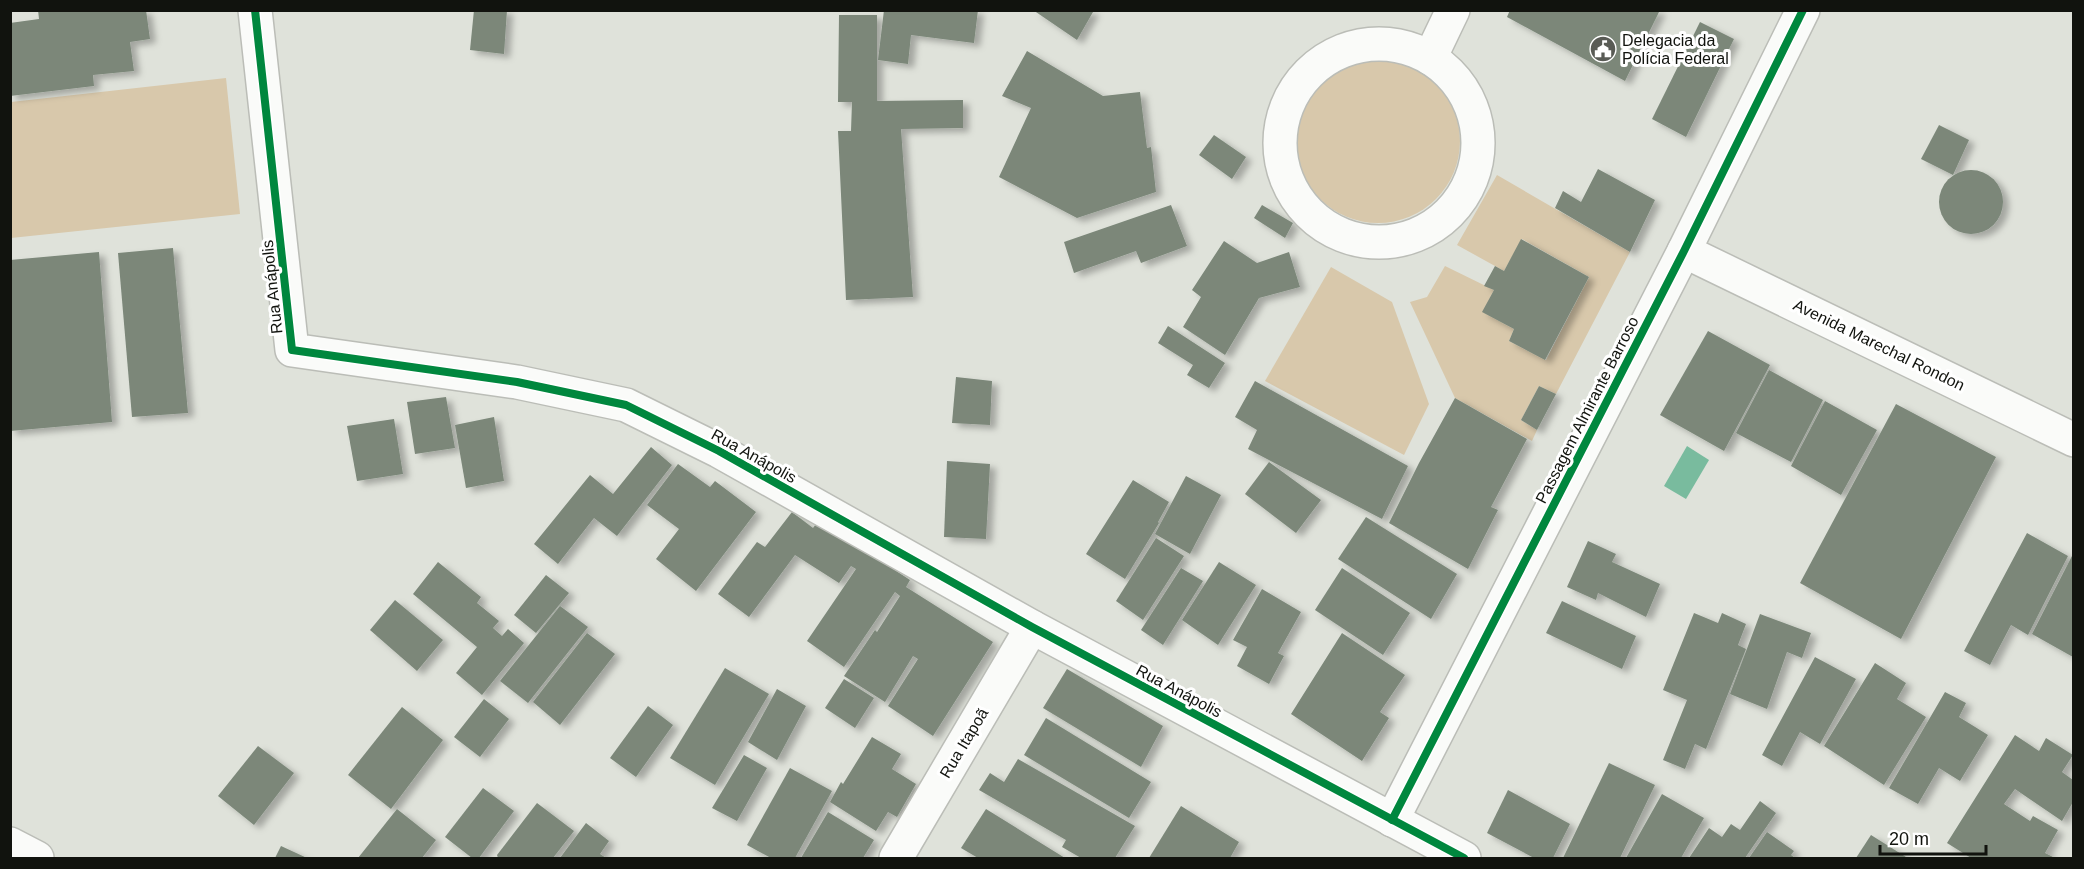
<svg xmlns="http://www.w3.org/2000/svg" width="2084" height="869" font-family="Arial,sans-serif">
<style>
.green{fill:#d8c8ab}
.water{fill:#79bb9e}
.building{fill:#7b8779;filter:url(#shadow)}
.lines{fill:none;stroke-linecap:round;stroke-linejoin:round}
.minor-casing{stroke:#bbbdb7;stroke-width:36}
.minor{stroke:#fafbf9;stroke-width:33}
.cycleway-casing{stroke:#fff;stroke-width:11}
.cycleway{stroke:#00873e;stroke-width:8}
.labels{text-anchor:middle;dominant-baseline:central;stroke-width:6;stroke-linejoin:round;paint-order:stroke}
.poi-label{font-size:16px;fill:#11130e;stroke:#fff;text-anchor:start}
.street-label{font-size:16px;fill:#11130e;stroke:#fff}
</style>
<defs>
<filter id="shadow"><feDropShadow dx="6" dy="4" stdDeviation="3" flood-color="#0004"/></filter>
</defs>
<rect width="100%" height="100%" fill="#dfe2da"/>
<!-- green -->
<g class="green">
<circle cx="1378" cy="141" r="82"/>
<path d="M226 78 240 214 11 238V102Z"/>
<path d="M1497 175 1630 252 1556 394 1539 386 1521 420 1537 430 1532 441 1455 398 1410 302 1427 297 1445 266 1494 290 1483 312 1514 329 1509 341 1546 360 1589 277 1522 239 1504 271 1457 245Z"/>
<path d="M1331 267 1392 302 1429 404 1404 455 1265 381Z"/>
</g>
<!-- water -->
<path class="water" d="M1687 446 1709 460 1686 499 1664 486Z"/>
<!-- building -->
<g class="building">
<path d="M38 10H146L150 39 130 42 134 71 93 75 94 86 10 96V23L39 19Z"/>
<path d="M474 10H507L504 54 470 50Z"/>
<path d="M884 10H978L974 43 911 35 908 64 878 60Z"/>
<path d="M1033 10H1091L1093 12 1077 40Z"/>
<path d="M1510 10H1660L1625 81 1507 17Z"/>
<path d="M839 15H877V101L963 100V128L901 129 913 297 846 300 838 131H851L852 102H838Z"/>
<path d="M1700 22 1734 39 1686 137 1652 119Z"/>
<path d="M1027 51 1103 96 1140 92 1147 148 1151 147 1156 192 1077 218 999 177 1031 108 1002 96Z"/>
<path d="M1939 125 1969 140 1953 175 1921 159Z"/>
<path d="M1214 135 1246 157 1232 179 1199 155Z"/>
<path d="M1598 169 1655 200 1630 252 1555 208 1563 191 1581 202Z"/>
<circle cx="1971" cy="202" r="32"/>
<path d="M1171 205 1187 246 1141 263 1136 251 1074 273 1064 242Z"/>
<path d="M1262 205 1293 223 1285 238 1254 218Z"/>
<path d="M1521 239 1589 277 1545 360 1509 341 1514 329 1482 312 1494 290 1484 286 1495 266 1504 271Z"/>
<path d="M1224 241 1257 263 1289 252 1300 287 1259 298 1225 355 1183 327 1201 297 1192 290Z"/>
<path d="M173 248 188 413 132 417 118 253Z"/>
<path d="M99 252 112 422 10 431V260Z"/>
<path d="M1168 326 1225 363 1209 388 1187 375 1193 365 1158 343Z"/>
<path d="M1708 331 1770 365 1724 451 1660 415Z"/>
<path d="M1769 370 1823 400 1791 462 1736 433Z"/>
<path d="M956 377 992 381 990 425 952 423Z"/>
<path d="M1255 381 1408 466 1382 519 1248 449 1257 430 1235 417Z"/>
<path d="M1539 386 1556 394 1537 430 1521 420Z"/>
<path d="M446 397 455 448 415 454 407 402Z"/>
<path d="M1455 398 1527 439 1491 507 1498 510 1468 569 1389 523 1419 463Z"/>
<path d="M1825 401 1877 430 1841 495 1791 466Z"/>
<path d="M1896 404 1996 457 1901 639 1800 583Z"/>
<path d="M494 417 504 481 466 488 455 425Z"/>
<path d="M394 419 403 474 357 481 347 426Z"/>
<path d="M651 447 672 465 617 536 594 518 558 564 534 544 590 475 613 494Z"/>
<path d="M947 461 990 464 986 539 944 537Z"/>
<path d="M1269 462 1321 500 1296 533 1245 494Z"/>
<path d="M678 464 710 487 715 481 756 512 696 591 656 559 679 529 647 505Z"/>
<path d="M1186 476 1221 495 1190 554 1155 534Z"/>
<path d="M1133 480 1169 502 1158 522 1159 523 1125 579 1086 554Z"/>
<path d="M792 512 813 528 819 520 910 580 906 587 993 642 933 736 888 706 918 659 913 656 885 702 844 676 875 630 877 632 900 596 895 592 844 667 807 641 856 569 851 566 839 583 795 555 749 617 718 594 757 542 765 547Z"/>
<path d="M1366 517 1457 574 1431 619 1338 559Z"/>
<path d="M2027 533 2068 556 2028 635 2011 625 1990 665 1964 651Z"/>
<path d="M1156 538 1184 556 1143 620 1116 601Z"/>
<path d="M1588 541 1616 554 1612 562 1660 584 1646 617 1598 593 1596 600 1567 587Z"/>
<path d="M2073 554V657L2032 634Z"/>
<path d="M438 562 481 597 477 603 499 621 493 628 502 636 508 629 524 643 482 695 456 673 477 647 413 594Z"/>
<path d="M1219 562 1256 585 1218 645 1182 620Z"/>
<path d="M1181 568 1203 581 1163 645 1141 630Z"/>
<path d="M1342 568 1410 613 1383 655 1315 610Z"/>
<path d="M546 575 569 593 536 633 514 615Z"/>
<path d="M1262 589 1301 612 1278 653 1284 656 1269 684 1237 666 1247 647 1233 640Z"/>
<path d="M395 600 443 640 417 671 370 630Z"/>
<path d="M1562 601 1636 636 1622 669 1546 633Z"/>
<path d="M560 606 588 627 528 703 500 681Z"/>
<path d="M1694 613 1718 623 1722 613 1746 624 1738 645 1746 649 1706 749 1695 744 1685 769 1663 760 1687 700 1663 690Z"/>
<path d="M1760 614 1811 633 1802 658 1787 652 1767 709 1730 694Z"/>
<path d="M587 633 615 654 560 725 533 702Z"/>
<path d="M1342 633 1405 675 1380 712 1389 718 1362 761 1291 714Z"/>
<path d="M1815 657 1856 679 1820 744 1800 732 1782 766 1762 755Z"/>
<path d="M1875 663 1906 683 1897 699 1926 717 1884 785 1824 746Z"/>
<path d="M725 668 769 694 715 785 670 758Z"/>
<path d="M1067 669 1163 726 1141 767 1043 708Z"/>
<path d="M844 679 874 698 855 728 825 708Z"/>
<path d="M777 689 806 706 777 760 748 742Z"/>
<path d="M1945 692 1966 703 1959 717 1988 735 1960 781 1939 768 1918 804 1889 788Z"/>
<path d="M484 699 509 719 480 757 454 737Z"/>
<path d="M648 706 673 725 636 777 610 758Z"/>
<path d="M402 707 443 740 391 809 348 775Z"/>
<path d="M1046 718 1151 782 1129 818 1024 755Z"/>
<path d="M2015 735 2039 751 2046 738 2073 755 2062 772 2073 780V802L2062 821 2015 789 2004 804 2030 821 2033 816 2058 830 2045 853 2055 858H1971L1947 843Z"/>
<path d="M872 737 901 754 892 769 916 784 897 817 888 812 876 831 830 802 841 782 843 784Z"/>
<path d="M258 746 294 773 254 825 218 796Z"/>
<path d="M744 755 767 768 737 821 712 808Z"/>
<path d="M1018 759 1135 826 1115 858H1081L1062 847 1066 840 979 790 990 773 1004 782Z"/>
<path d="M1609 763 1655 785 1620 858H1563Z"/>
<path d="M790 768 832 791 795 858H771L747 845Z"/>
<path d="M483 788 514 811 479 858H472L445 837Z"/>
<path d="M1508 790 1570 824 1553 858H1534L1487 833Z"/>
<path d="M1662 794 1704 818 1681 858H1626Z"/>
<path d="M1760 801 1776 813 1745 858H1689L1709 828 1722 837 1731 824 1740 830Z"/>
<path d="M537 803 574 831 553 858H498L497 855Z"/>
<path d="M1181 806 1239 842 1230 858H1149Z"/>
<path d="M397 809 436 840 422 858H358Z"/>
<path d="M986 809 1065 858H978L961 848Z"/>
<path d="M828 812 874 840 863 858H801Z"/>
<path d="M586 823 609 841 600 854 606 858H560Z"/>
<path d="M1767 832 1794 851 1791 855 1795 858H1749Z"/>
<path d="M1871 835 1906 857 1905 858H1856Z"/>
<path d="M281 846 307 858H275Z"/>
</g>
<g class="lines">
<defs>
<g id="minor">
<path d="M255 10 292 350 517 382 626 405 719 451 1032 627 1464 858"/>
<circle cx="1379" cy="143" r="99"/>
<path d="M1430 58 1453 10"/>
<path d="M1684 251 2074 440"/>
<path d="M1392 820 1684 251 1803 10"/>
<path d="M10 844 37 858"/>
<path d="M896 858 1032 627"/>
</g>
</defs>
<!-- minor casing -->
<use href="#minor" class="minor-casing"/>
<!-- minor -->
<use href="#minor" class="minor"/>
<defs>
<g id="cycleway">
<path d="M255 10 292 350 517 382 626 405 719 451 1032 627 1464 858"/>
<path d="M1392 820 1684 251 1803 10"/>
</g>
</defs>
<!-- cycleway casing -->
<use href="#cycleway" class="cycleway-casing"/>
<!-- cycleway -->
<use href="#cycleway" class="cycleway"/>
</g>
<!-- icons -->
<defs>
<symbol id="civic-disc" viewBox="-11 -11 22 22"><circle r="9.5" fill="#595b55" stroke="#fff"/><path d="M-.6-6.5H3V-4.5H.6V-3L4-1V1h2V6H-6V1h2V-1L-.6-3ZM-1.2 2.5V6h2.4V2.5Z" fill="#fff"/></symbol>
</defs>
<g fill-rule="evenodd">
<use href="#civic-disc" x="1588" y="34" width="30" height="30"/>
</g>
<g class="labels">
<!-- poi labels -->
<g class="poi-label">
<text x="1622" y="40">Delegacia da<tspan x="1622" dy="18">Polícia Federal</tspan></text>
</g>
<!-- street labels -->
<g class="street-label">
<text transform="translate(272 287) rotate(-96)">Rua Anápolis</text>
<text transform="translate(1879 345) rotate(26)">Avenida Marechal Rondon</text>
<text transform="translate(1587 410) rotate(-63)">Passagem Almirante Barroso</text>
<text transform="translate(754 456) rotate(29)">Rua Anápolis</text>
<text transform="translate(1179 691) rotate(28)">Rua Anápolis</text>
<text transform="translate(964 743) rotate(-59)">Rua Itapoã</text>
</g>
</g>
<!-- border -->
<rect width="2084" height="869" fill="none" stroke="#11130e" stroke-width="24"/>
<!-- scale -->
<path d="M1880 845v9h106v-9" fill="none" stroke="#11130e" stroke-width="3"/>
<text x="1889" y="845" font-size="18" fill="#11130e" stroke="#ffffff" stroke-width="4.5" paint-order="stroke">20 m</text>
</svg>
